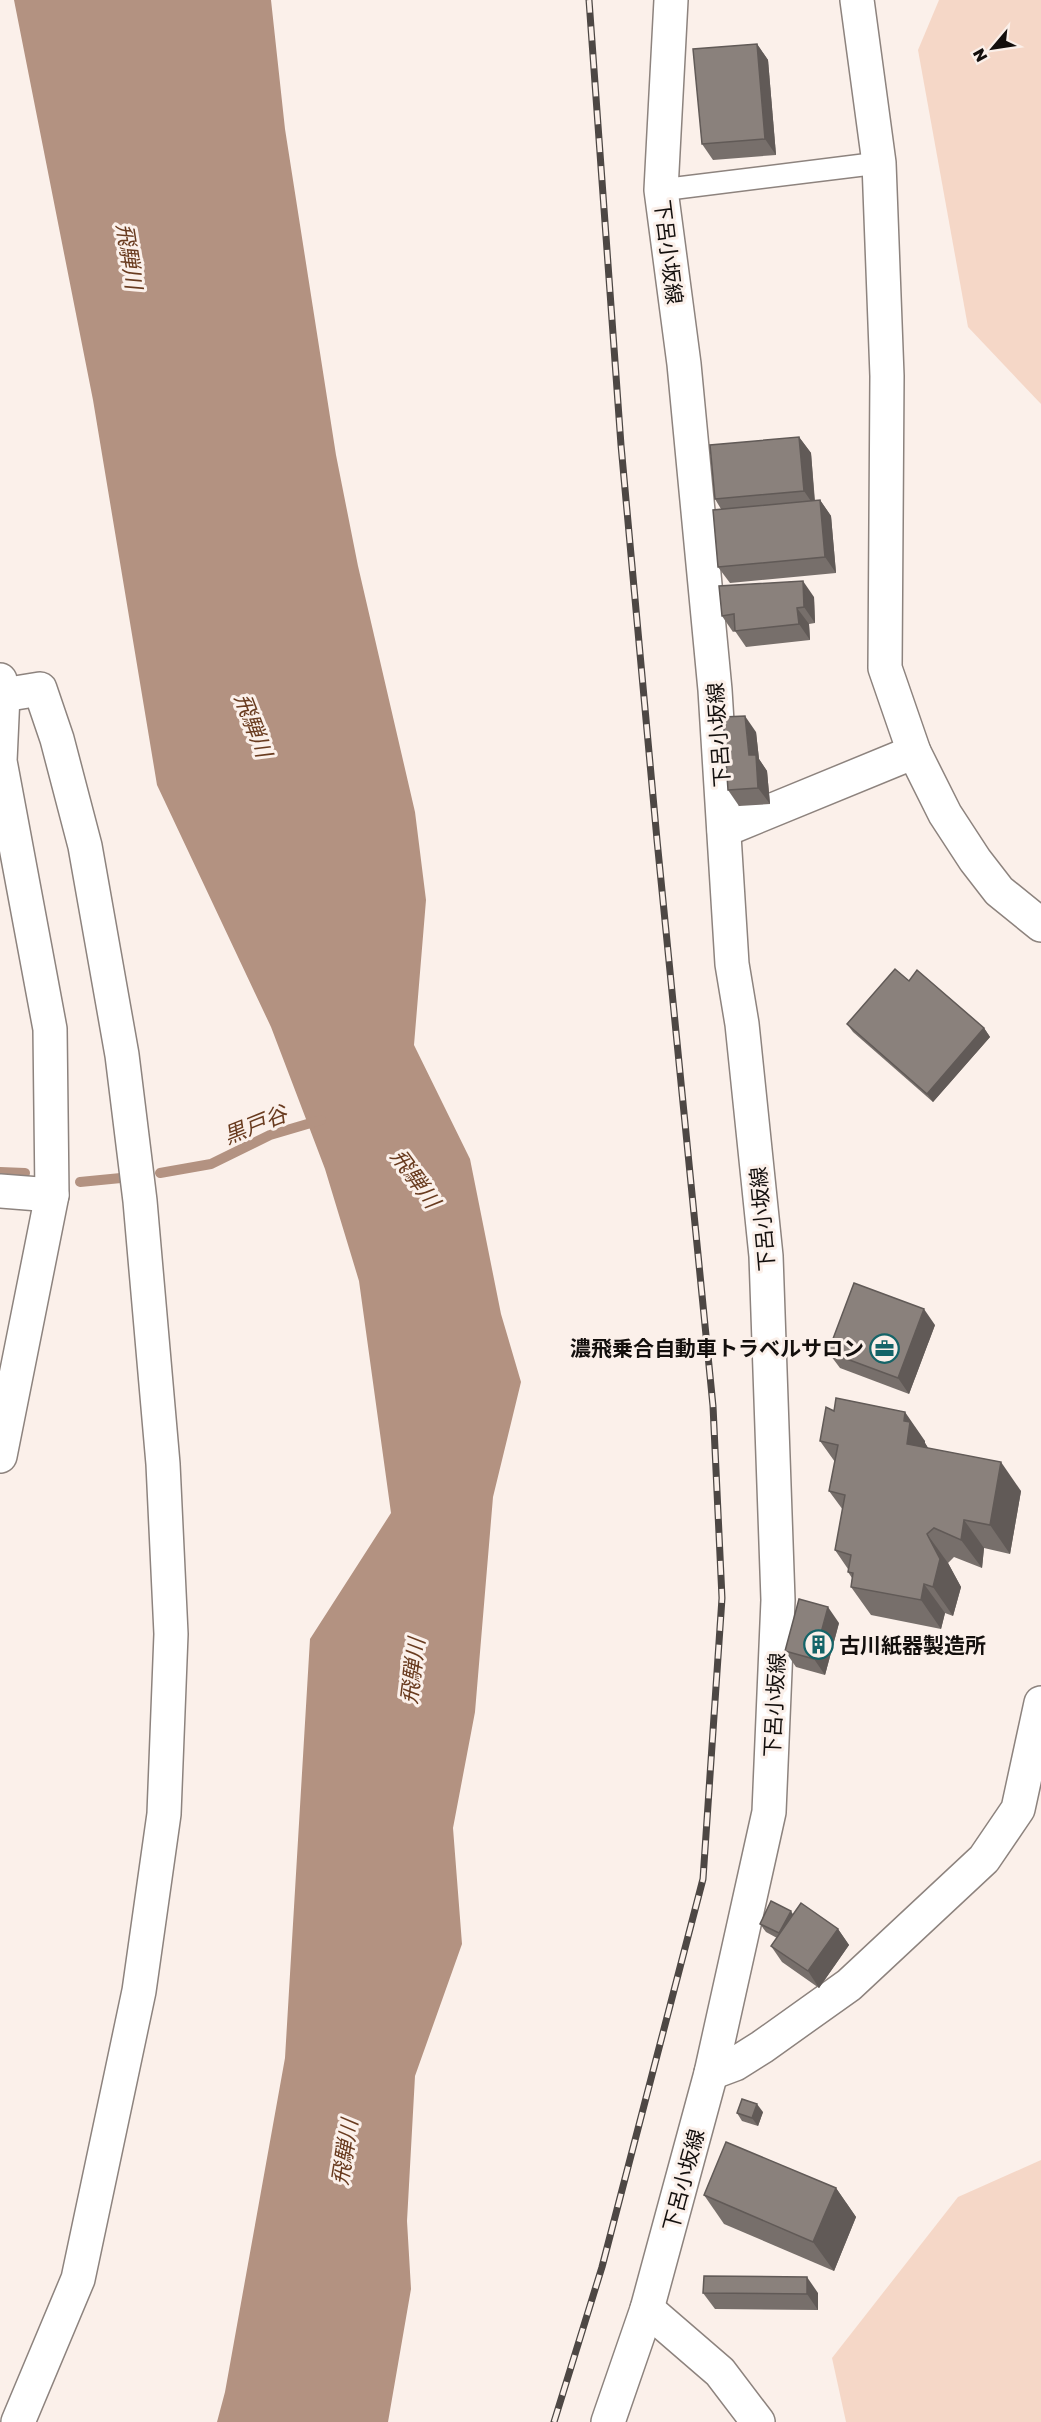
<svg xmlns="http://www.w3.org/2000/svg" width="1041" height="2422" font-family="'Golos Text','Noto Sans JP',sans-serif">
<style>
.green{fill:#f5d7c7}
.water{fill:#b39281}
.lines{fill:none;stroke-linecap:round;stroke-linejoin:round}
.stream{stroke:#b39281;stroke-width:10}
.lane-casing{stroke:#8d837e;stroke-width:24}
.street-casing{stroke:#8d837e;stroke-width:36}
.primary-casing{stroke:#8d837e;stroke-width:36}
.lane{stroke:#fff;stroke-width:21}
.street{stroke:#fff;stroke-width:33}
.primary{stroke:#fff;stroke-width:33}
.rail-casing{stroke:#4d4744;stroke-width:7}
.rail{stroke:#fbf0ea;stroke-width:4.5;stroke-dasharray:14;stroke-linecap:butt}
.wall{fill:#776f6b}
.shaded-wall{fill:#615a57}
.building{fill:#8a817c;stroke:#615a57;stroke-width:1.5}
.labels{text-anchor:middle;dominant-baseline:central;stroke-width:6;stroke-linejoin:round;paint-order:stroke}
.street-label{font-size:21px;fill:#130f0d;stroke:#fbf0ea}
.poi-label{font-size:21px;font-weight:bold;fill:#130f0d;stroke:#fbf0ea;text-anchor:end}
.water-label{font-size:22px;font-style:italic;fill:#693b1f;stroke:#fbf0ea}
</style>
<rect width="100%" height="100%" fill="#fbf0ea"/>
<!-- green -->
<g class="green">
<path d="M939 0H1041V404L968 327 918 50Z"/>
<path d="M1041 2160V2422H846L832 2358 958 2197Z"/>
</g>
<!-- water -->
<path class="water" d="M14 0H271L285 129 336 455 358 566 415 812 426 900 414 1045 470 1159 501 1314 521 1382 493 1497 475 1712 453 1828 462 1944 415 2076 407 2221 411 2289 388 2422H217L225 2392 285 2058 310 1639 391 1513 359 1281 325 1169 271 1027 157 785 93 400Z"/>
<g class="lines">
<!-- stream -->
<g class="stream">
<path d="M0 1172 25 1173"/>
<path d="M160 1173 211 1164 270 1135 321 1120"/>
<path d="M80 1182 121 1178"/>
</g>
<defs>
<path id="lane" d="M661 190 879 163"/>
<g id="street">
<path d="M857 0 879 163 887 376 885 668 914 752 945 814 975 860 999 891 1041 925"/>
<path d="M0 680 3 695 0 761 50 1029 52 1195 0 1456"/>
<path d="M3 695 40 689 57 739 85 846 122 1055 140 1201 163 1464 171 1634 164 1814 139 1991 78 2279 18 2422"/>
<path d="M724 830 914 752"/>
<path d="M0 1191 52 1195"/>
<path d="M711 2073 735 2064 762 2047 849 1985 984 1859 1018 1809 1041 1703"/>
<path d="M647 2309 720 2372 758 2422"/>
</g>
<path id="primary" d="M608 2422 647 2309 711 2073 769 1812 778 1600 766 1256 742 1024 732 964 715 690 684 364 661 190 671 0"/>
</defs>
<!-- lane casing -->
<use href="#lane" class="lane-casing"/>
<!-- street casing -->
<use href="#street" class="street-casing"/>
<!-- primary casing -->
<use href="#primary" class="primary-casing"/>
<!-- lane -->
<use href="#lane" class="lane"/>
<!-- street -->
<use href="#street" class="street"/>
<!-- primary -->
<use href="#primary" class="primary"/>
<defs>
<path id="rail" d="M554 2422 602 2267 703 1879 722 1598 713 1406 657 840 621 445 589 0"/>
</defs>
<!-- rail casing -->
<use href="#rail" class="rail-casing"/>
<!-- rail -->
<use href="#rail" class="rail"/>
</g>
<!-- wall -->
<g class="wall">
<path d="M757 44 768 60 776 155 713 160 702 144Z"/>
<path d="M799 437 811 453 815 501 820 500 831 516 836 573 730 583 718 567 721 509 715 499Z"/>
<path d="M814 597 815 623 809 624 810 640 746 647 735 631 733 632 722 616Z"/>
<path d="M756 732 759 759 767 771 770 804 739 806 728 790Z"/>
<path d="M909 981 984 1028 990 1037 933 1102 853 1032 847 1024Z"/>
<path d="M935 1325 909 1394 840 1368 828 1352Z"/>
<path d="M834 1411 925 1441V1443L928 1448 1021 1491 1010 1554 984 1548 982 1568 954 1557 948 1563 961 1587 953 1616 945 1613 941 1629 871 1615 851 1587 852 1578 848 1572V1569L835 1550 843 1510 829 1491 835 1462 820 1441Z"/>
<path d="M839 1623 825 1675 796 1667 785 1651Z"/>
<path d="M793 1915 838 1929 849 1945 819 1988 782 1962 771 1946 777 1938 766 1932 760 1924Z"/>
<path d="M763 2112 758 2126 742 2121 737 2113Z"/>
<path d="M836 2188 856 2217 834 2271 724 2224 704 2195Z"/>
<path d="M703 2293H818V2310L715 2309Z"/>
</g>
<!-- shaded-wall -->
<g class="shaded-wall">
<path d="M757 44 768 60 776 155 765 139Z"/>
<path d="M799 437 811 453 815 507 804 491Z"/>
<path d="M820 500 831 516 836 573 825 557Z"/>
<path d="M803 581 814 597 815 623 804 607Z"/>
<path d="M797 608 809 624 810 640 799 624Z"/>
<path d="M745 716 756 732 759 759 767 771 770 804 758 788 749 755Z"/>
<path d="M984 1028 990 1037 933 1102 927 1094Z"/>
<path d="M924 1309 935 1325 909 1394 898 1378Z"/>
<path d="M905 1412 925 1441V1443L930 1451 907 1444 904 1421Z"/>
<path d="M1001 1462 1021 1491 1010 1554 990 1525Z"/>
<path d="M964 1520 984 1548 982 1568 961 1540Z"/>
<path d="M927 1534 948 1563 961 1587 953 1616 933 1587Z"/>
<path d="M924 1584 945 1613 941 1629 921 1600Z"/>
<path d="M828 1607 839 1623 825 1675 814 1659Z"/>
<path d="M791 1911 796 1919 779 1933Z"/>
<path d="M838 1929 849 1945 819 1988 808 1971Z"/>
<path d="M757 2104 763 2112 758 2126 752 2118Z"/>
<path d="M836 2188 856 2217 834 2271 813 2242Z"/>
<path d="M807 2277 818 2293V2310L807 2294Z"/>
</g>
<!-- building -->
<g class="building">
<path d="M757 44 765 139 702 144 693 49Z"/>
<path d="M799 437 804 491 715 499 710 445Z"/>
<path d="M820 500 825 557 718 567 713 510Z"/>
<path d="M803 581 804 607 797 608 799 624 735 631 734 614 722 616 719 586Z"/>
<path d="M745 716 749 755H756L758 788 728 790 723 717Z"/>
<path d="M895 969 909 981 917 970 984 1028 927 1094 847 1024Z"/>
<path d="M854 1283 924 1309 898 1378 828 1352Z"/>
<path d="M836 1398 905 1412 904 1421 910 1422 907 1444 1001 1462 990 1525 964 1520 961 1540 934 1528 927 1534 940 1559 933 1587 924 1584 921 1600 851 1587 853 1573 848 1572 851 1555 835 1550 845 1495 829 1491 838 1445 820 1441 826 1407 834 1411Z"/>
<path d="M799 1599 828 1607 814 1659 785 1651Z"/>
<path d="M771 1901 791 1911 779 1933 760 1924Z"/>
<path d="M801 1903 838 1929 808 1971 771 1946Z"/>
<path d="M742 2099 757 2104 752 2118 737 2113Z"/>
<path d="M726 2142 836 2188 813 2242 704 2195Z"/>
<path d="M704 2276 807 2277V2294L703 2293Z"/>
</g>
<!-- icons -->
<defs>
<symbol id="office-ring" viewBox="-11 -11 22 22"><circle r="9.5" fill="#fbf0ea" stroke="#146468" stroke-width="1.5"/><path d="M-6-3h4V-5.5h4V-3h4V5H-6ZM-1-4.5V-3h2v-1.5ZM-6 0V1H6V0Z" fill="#146468"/></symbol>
<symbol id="building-ring" viewBox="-11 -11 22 22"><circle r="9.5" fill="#fbf0ea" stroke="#146468" stroke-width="1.5"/><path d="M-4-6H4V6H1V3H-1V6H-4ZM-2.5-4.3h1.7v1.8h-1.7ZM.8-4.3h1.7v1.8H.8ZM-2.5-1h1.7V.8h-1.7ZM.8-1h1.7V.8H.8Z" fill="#146468"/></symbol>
</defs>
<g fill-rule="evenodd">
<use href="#office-ring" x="868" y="1332" width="33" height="33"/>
<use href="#building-ring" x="802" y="1628" width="33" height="33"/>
</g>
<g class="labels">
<!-- street labels -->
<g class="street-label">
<text transform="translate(669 252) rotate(83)">下呂小坂線</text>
<text transform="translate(718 735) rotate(-94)">下呂小坂線</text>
<text transform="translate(762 1219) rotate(-95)">下呂小坂線</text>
<text transform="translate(774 1705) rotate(-87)">下呂小坂線</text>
<text transform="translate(683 2180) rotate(-75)">下呂小坂線</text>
</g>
<!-- poi labels -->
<g class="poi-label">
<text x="864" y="1348">濃飛乗合自動車トラベルサロン</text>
<text x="839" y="1645" text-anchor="start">古川紙器製造所</text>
</g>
<!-- water labels -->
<g class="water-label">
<text transform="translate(130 256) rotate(81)">飛騨川</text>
<text transform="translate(254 725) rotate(69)">飛騨川</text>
<text transform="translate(255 1124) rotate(-22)">黒戸谷</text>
<text transform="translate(416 1178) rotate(54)">飛騨川</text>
<text transform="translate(412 1671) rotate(-83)">飛騨川</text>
<text transform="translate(344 2152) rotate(-81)">飛騨川</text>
</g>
</g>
<!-- north arrow -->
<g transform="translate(993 48) rotate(241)" stroke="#fbf0ea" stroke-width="4.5" paint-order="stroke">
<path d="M0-4.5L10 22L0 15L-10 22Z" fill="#130f0d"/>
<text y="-9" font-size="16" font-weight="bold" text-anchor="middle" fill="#130f0d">N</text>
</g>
</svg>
